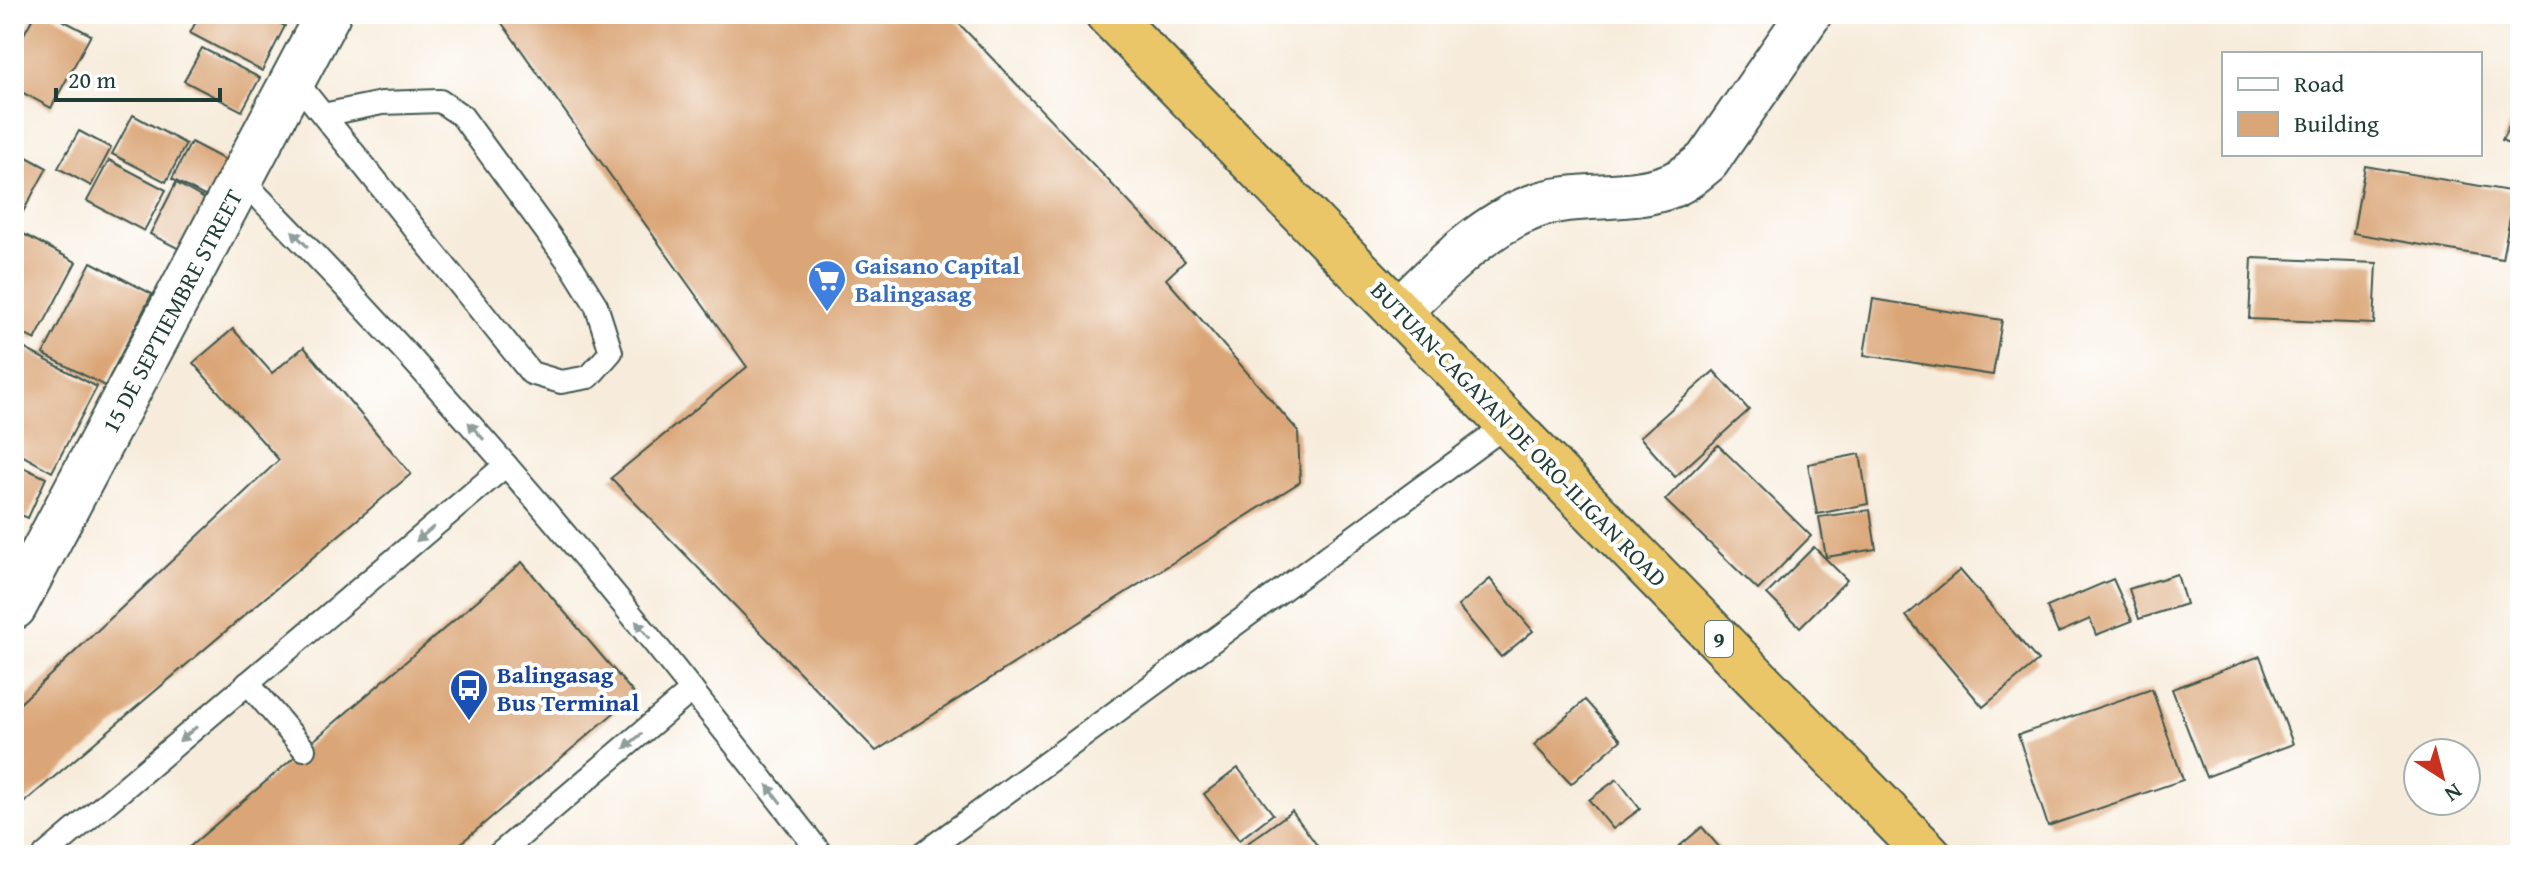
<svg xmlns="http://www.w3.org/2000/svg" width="2534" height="869" font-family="'Gentium Book Plus',serif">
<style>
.building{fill:#daa677}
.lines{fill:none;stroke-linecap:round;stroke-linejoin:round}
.service-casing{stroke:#3f574d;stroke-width:26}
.minor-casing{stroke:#3f574d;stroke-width:48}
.tertiary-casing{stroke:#3f574d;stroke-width:48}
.trunk-casing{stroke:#3f574d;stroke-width:48}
.service{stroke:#fff;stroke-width:22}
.minor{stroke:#fff;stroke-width:44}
.tertiary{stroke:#fff;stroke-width:44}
.trunk{stroke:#ebc669;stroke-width:44}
.oneway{fill:#8f9e9a}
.labels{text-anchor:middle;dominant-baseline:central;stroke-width:8;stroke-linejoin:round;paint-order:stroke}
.shield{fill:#fff;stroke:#627771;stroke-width:2}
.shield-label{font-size:22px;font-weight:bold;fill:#1f3d34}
.shop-label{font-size:24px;font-weight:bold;fill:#366cbe;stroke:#fff;text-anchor:start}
.street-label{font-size:24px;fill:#1f3d34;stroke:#fff}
.transit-label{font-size:24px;font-weight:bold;fill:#164399;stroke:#fff;text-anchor:start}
</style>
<rect width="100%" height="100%" fill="#fff"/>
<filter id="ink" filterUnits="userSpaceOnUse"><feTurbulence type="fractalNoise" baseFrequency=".0125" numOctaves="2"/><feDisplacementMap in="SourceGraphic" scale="16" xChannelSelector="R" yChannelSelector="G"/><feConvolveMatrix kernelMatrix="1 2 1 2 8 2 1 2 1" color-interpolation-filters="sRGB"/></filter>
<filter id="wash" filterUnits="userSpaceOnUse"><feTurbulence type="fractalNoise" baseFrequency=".006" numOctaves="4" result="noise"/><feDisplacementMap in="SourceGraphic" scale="32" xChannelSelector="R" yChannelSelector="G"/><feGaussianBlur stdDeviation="1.8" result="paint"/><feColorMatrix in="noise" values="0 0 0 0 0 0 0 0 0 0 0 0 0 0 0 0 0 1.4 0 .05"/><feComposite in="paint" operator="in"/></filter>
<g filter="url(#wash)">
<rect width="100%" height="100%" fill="#f7ecdb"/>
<g id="blocks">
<!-- building -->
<g class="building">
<path d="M35 14H51L91 35 51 108 14 88V52Z"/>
<path d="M200 14H262L285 26 262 71 190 33Z"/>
<path d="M500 14H950L1185 261 1166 279 1298 431 1300 482 876 751 611 478 747 367 499 19Z"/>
<path d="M202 48 260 78 242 111 184 81Z"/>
<path d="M2520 103V149L2502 140Z"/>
<path d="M133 115 186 144 166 182 112 154Z"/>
<path d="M79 131 111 148 91 186 58 168Z"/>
<path d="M191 142 229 162 210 199 172 179Z"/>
<path d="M14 150 47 168 18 221 14 219Z"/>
<path d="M109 160 166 190 144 231 87 201Z"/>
<path d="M2365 166 2515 192 2502 259 2353 233Z"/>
<path d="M176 183 217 206 191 255 150 234Z"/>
<path d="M14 229 76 262 35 340 14 329Z"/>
<path d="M2252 258 2377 263 2374 324 2249 319Z"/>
<path d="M91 262 152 294 105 386 43 354Z"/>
<path d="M1873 299 2002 320 1993 375 1864 355Z"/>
<path d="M233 329 272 373 304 347 411 474 14 811V709L279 460 193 363Z"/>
<path d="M14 343 97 387 52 472 14 451Z"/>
<path d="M1714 371 1749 410 1675 477 1640 437Z"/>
<path d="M1718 445 1811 536 1758 590 1665 500Z"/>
<path d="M1860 454 1868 504 1817 514 1808 464Z"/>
<path d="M14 463 46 478 28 518 14 512Z"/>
<path d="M1870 510 1876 549 1826 557 1819 517Z"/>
<path d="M1814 547 1847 580 1800 627 1767 594Z"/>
<path d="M522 562 635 695 447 855H180Z"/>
<path d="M1960 570 2038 661 1983 707 1906 616Z"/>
<path d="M2177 574 2186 604 2139 619 2129 589Z"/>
<path d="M1490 579 1533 631 1501 657 1458 606Z"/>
<path d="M2113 579 2132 621 2096 635 2090 619 2058 633 2047 607Z"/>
<path d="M2260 656 2293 744 2206 777 2172 689Z"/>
<path d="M2152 689 2183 780 2048 826 2018 735Z"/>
<path d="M1585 700 1621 740 1571 784 1534 745Z"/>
<path d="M1238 768 1273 814 1239 840 1204 794Z"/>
<path d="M1617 779 1640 809 1613 829 1589 800Z"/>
<path d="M1292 811 1324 855H1252L1245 845Z"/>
<path d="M1702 827 1726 855H1669Z"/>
</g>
</g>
</g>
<g filter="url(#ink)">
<use href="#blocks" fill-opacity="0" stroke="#3f574d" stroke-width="2"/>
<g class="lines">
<defs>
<g id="service">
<path d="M294 79 531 373 561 382 589 377 611 352 596 305 573 268 462 116 440 101 382 103 323 115"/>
<path d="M241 179C332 271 420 366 505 464 615 590 718 723 822 855"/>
<path d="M248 683 304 749"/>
<path d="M45 855 506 465"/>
<path d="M498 855 692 690"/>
<path d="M921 855 1508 424"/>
</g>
<path id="minor" d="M1399 311C1439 272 1480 227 1533 207 1577 190 1628 203 1672 185 1685 180 1696 170 1707 161L1809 14"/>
<path id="tertiary" d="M14 607 328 14"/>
<path id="trunk" d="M1108 14 1929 855"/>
</defs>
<!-- service casing -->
<use href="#service" class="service-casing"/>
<!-- minor casing -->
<use href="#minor" class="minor-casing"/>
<!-- tertiary casing -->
<use href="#tertiary" class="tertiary-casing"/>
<!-- trunk casing -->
<use href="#trunk" class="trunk-casing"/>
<!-- service -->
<use href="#service" class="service"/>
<!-- minor -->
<use href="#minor" class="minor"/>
<!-- tertiary -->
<use href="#tertiary" class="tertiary"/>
<!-- trunk -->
<use href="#trunk" class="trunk"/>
</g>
<!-- one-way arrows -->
<defs><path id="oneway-solid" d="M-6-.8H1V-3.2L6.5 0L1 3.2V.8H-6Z" transform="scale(2)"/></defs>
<g class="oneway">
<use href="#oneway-solid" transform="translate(300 239) rotate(-134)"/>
<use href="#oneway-solid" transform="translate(476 431) rotate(-132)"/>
<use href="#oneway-solid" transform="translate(425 534) rotate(140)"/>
<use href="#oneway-solid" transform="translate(643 630) rotate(-130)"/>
<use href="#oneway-solid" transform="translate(188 734) rotate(140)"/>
<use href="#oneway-solid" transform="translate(633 741) rotate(140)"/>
<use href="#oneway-solid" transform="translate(774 794) rotate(-128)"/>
</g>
</g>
<!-- icons -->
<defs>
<symbol id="supermarket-pin" viewBox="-11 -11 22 30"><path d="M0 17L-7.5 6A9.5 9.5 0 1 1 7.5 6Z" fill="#3f7fe0" stroke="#fff"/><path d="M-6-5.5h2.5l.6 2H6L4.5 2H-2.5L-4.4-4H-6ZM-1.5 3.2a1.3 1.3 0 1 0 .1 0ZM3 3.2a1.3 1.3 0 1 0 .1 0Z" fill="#fff"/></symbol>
<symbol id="bus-pin" viewBox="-11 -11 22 30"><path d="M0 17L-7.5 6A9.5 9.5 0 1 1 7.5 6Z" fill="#1a4fb4" stroke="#fff"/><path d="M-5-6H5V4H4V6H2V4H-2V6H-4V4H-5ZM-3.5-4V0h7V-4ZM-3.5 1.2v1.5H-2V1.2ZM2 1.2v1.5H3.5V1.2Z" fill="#fff"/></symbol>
</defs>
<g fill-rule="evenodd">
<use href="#supermarket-pin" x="805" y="257" width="44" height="60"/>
<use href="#bus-pin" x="447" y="666" width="44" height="60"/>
</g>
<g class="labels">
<!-- shield labels -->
<rect class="shield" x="1705" y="621" width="28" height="36" rx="6"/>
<g class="shield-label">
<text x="1719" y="639">9</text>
</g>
<!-- shop labels -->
<g class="shop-label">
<text x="855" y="265">Gaisano Capital<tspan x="855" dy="28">Balingasag</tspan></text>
</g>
<!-- street labels -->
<g class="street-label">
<text transform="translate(172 311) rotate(-62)">15 DE SEPTIEMBRE STREET</text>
<text transform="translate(1519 434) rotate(46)">BUTUAN-CAGAYAN DE ORO-ILIGAN ROAD</text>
</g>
<!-- transit labels -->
<g class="transit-label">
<text x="497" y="674">Balingasag<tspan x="497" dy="28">Bus Terminal</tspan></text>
</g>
</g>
<!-- margin -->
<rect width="2534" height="869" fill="none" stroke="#fff" stroke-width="48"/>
<!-- legend -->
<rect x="2222" y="52" width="260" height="104" fill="#ffffff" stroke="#a5b1ae" stroke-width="2"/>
<rect x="2238" y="78" width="40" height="12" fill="#ffffff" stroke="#a5b1ae" stroke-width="2"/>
<text x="2294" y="92" font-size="24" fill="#1f3d34">Road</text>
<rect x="2238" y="112" width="40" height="24" fill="#daa677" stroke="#a5b1ae" stroke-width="2"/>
<text x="2294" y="132" font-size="24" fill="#1f3d34">Building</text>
<!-- north arrow -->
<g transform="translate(2442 777) rotate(144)"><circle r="38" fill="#ffffff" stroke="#a5b1ae" stroke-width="2"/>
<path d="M0-6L14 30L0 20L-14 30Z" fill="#c8321e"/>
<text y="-12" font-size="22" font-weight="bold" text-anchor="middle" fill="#1f3d34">N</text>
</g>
<!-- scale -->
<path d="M56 88v12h164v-12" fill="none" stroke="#1f3d34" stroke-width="4"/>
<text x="68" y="88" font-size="24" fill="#1f3d34" stroke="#ffffff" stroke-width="6" paint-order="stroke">20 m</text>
</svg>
